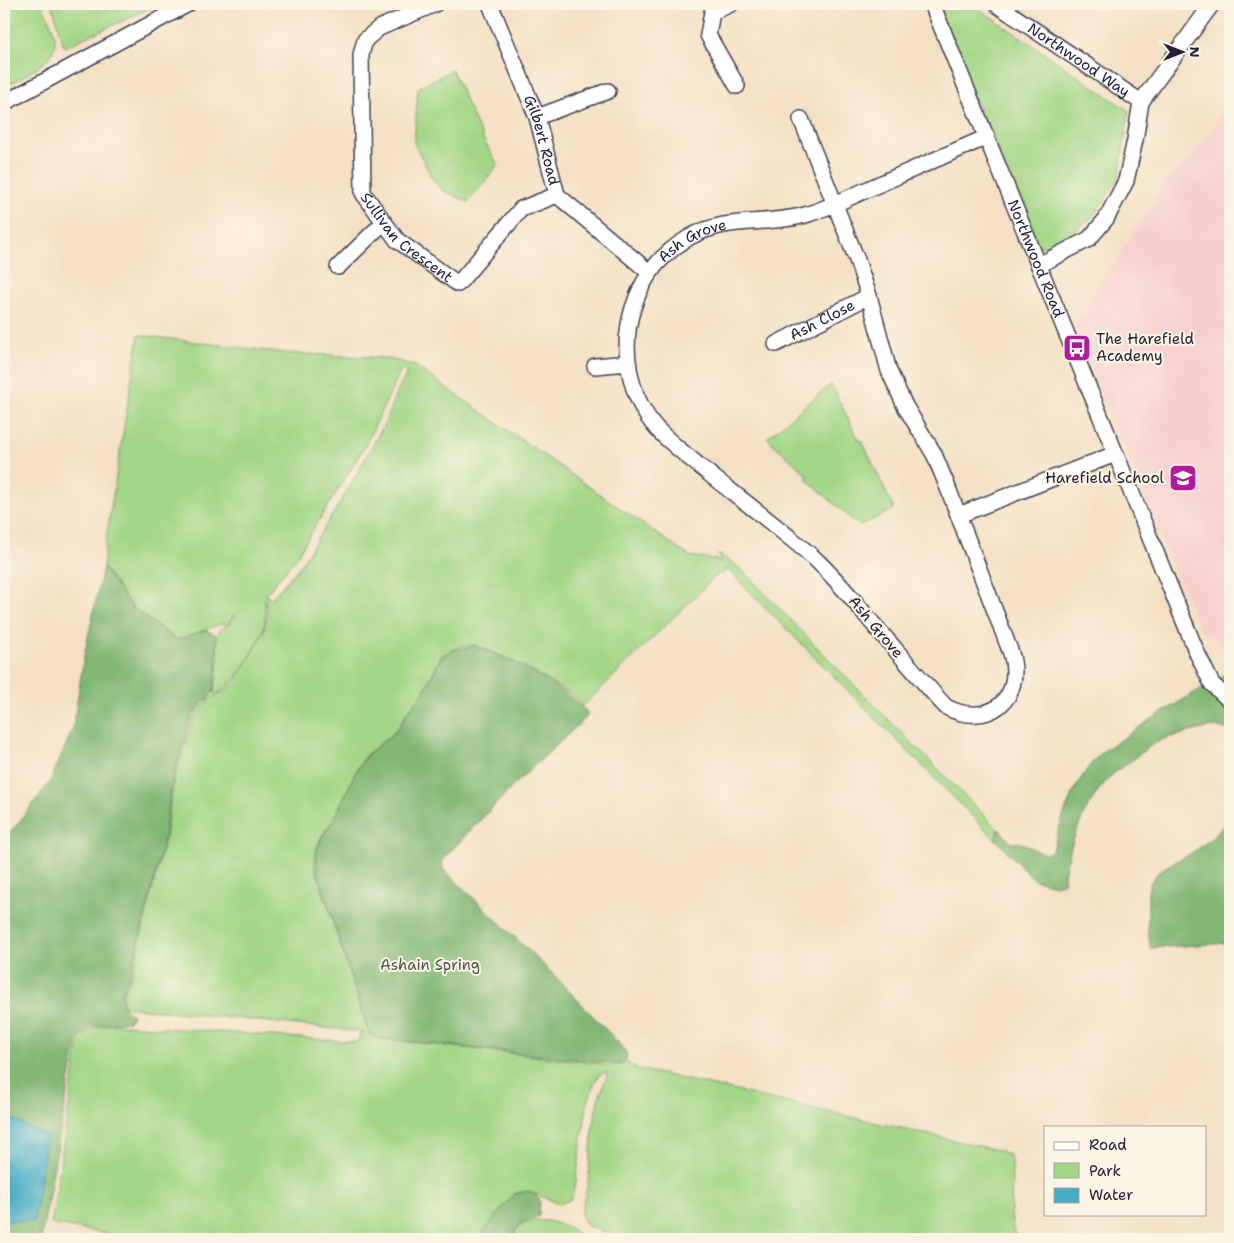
<svg xmlns="http://www.w3.org/2000/svg" width="1234" height="1243" font-family="'Shantell Sans',sans-serif">
<style>
.built{fill:#f7d0ce}
.green{fill:#a3d686;stroke:#627c60;fill-rule:evenodd}
.forest{fill:#82b773;stroke:#526c57}
.water{fill:#47adc6;stroke:#346880}
.lines{fill:none;stroke-linecap:round;stroke-linejoin:round}
.minor-casing{stroke:#423f50;stroke-width:18}
.minor{stroke:#fff;stroke-width:15}
.labels{text-anchor:middle;dominant-baseline:central;stroke-width:4;stroke-linejoin:round;paint-order:stroke}
.street-label{font-size:15px;fill:#22223b;stroke:#fcf5e5}
.poi-label{font-size:15px;fill:#22223b;stroke:#fcf5e5;text-anchor:start}
.park-label{font-size:15px;fill:#495852;stroke:#fcf5e5}
</style>
<rect width="100%" height="100%" fill="#fcf5e5"/>
<filter id="ink" filterUnits="userSpaceOnUse"><feTurbulence type="fractalNoise" baseFrequency=".02" numOctaves="2"/><feDisplacementMap in="SourceGraphic" scale="10" xChannelSelector="R" yChannelSelector="G"/><feConvolveMatrix kernelMatrix="1 2 1 2 8 2 1 2 1" color-interpolation-filters="sRGB"/></filter>
<filter id="wash" filterUnits="userSpaceOnUse"><feTurbulence type="fractalNoise" baseFrequency=".0096" numOctaves="4" result="noise"/><feDisplacementMap in="SourceGraphic" scale="20" xChannelSelector="R" yChannelSelector="G"/><feGaussianBlur stdDeviation="1.12" result="paint"/><feColorMatrix in="noise" values="0 0 0 0 0 0 0 0 0 0 0 0 0 0 0 0 0 1.4 0 .05"/><feComposite in="paint" operator="in"/></filter>
<g filter="url(#wash)">
<rect width="100%" height="100%" fill="#f4e1c5"/>
<!-- built -->
<path class="built" d="M1230 102V645L1227 649 1199 628 1073 327 1162 188 1204 140Z"/>
<!-- green -->
<g class="green">
<path d="M4 4H42C47 16 57 32 55 45 53 64 18 79 4 87Z"/>
<path d="M52 4H160L64 47Z"/>
<path d="M936 4H972L1129 111 1119 178 1093 217 1063 240 1035 249Z"/>
<path d="M452 70 484 141 498 165 468 202 442 190 432 178 414 143 418 88Z"/>
<path d="M139 335 286 353 387 358 415 366 689 556 717 560 721 564 718 555H721L741 569 849 680 998 829 995 839 727 569 723 574H718L583 706 568 693 524 666 476 645 461 646 441 656 423 693 407 712 399 726 392 734 367 754 356 771 335 817 321 837 316 852 315 867 369 1034 377 1038 610 1065H620L626 1061 635 1068 1001 1151 1008 1155 1012 1163 1011 1212 1013 1230 1018 1239H627L587 1226 582 1219 581 1211 588 1183 593 1127 598 1100 607 1075 606 1072 599 1075 594 1084 587 1105 576 1181 571 1200 559 1204 528 1191 514 1194 477 1239H137L51 1224 79 1039 93 1028 113 1024 355 1042 358 1041 360 1033 364 1032 136 1008 124 1006 122 1001 123 994 132 974 165 838 174 778 194 717 211 698 225 691 237 679 246 664 264 631 267 612 265 599C264 609 266 619 263 630 257 650 235 686 216 694H214L218 665 217 636 221 628 230 624 234 615 229 623 221 624 177 640 132 607 103 567 107 532ZM405 370 406 375 395 396 387 419 348 490 300 566 272 598 268 597 266 594 295 559 365 446 400 372Z"/>
<path d="M831 384 859 441H862L894 509 860 526 806 479 808 476 767 438Z"/>
<path d="M535 1220 549 1221 568 1227 585 1239H510L521 1224Z"/>
</g>
<!-- forest -->
<g class="forest">
<path d="M103 567 132 607 176 640 206 630 216 635 217 665 213 693 192 716 173 777 164 838 131 972 122 993 123 1006 132 1015 129 1021 92 1026 77 1039 41 1239H4V841L50 782 73 728 84 656Z"/>
<path d="M1230 645V732C1218 723 1204 729 1190 732 1182 735 1172 736 1164 739 1152 744 1142 752 1132 760 1125 765 1117 770 1111 776 1083 804 1069 845 1063 883L1055 885 1035 880 996 840 999 829 1011 843C1015 843 1020 842 1024 844 1033 847 1045 860 1053 849 1061 818 1074 782 1097 757 1104 749 1116 743 1125 737 1157 714 1192 695 1225 674L1227 649Z"/>
<path d="M475 646C516 662 555 682 587 712V717L516 783 442 860 443 869 546 967 615 1039 626 1052 627 1058 624 1062 620 1064 377 1038 369 1033 316 867V852L322 837 335 817 356 771 368 754 393 734 400 727 408 712 423 693 442 656 452 650Z"/>
<path d="M1230 816V947L1228 943 1151 948C1147 935 1148 922 1148 909 1148 900 1147 890 1151 882 1157 868 1179 861 1191 853 1208 843 1220 832 1230 816Z"/>
<path d="M528 1191 535 1194 540 1201 539 1216 521 1223 509 1239H477L514 1194Z"/>
</g>
<!-- water -->
<path class="water" d="M4 1115 47 1136 34 1221H4Z"/>
</g>
<g filter="url(#ink)">
<g class="lines">
<defs>
<g id="minor">
<path id="s1" d="M435 4 379 28 365 40 361 55 363 193 397 240 458 284 521 209 557 195"/>
<path id="s2" d="M490 4 537 117 557 195 649 272"/>
<path d="M731 4 712 12 708 35 737 86"/>
<path id="s3" d="M932 4 1197 653 1212 684 1230 701"/>
<path id="s4" d="M996 4 1141 102 1135 140 1126 181 1106 219 1089 239 1039 265"/>
<path d="M1141 102 1212 4"/>
<path d="M4 103 188 4"/>
<path d="M537 117 608 91"/>
<path id="s5" d="M801 119 857 260 869 296 889 371 905 406 934 454 946 483 1011 653C1025 699 988 729 946 707 921 680 898 652 874 625 855 602 836 578 814 558 783 531 750 506 718 481 698 464 675 448 657 429 629 397 620 349 633 308 643 276 661 254 690 237 726 216 766 226 805 215 829 208 852 196 875 186 912 170 950 153 987 137"/>
<path d="M338 267 384 222"/>
<path id="s6" d="M776 344 869 296"/>
<path d="M595 366 628 363"/>
<path d="M959 515 1115 454"/>
</g>
</defs>
<!-- minor casing -->
<use href="#minor" class="minor-casing"/>
<!-- minor -->
<use href="#minor" class="minor"/>
</g>
</g>
<!-- icons -->
<defs>
<symbol id="bus-square" viewBox="-11 -11 22 22"><rect x="-9" y="-9" width="18" height="18" rx="4" fill="#b5179e" stroke="#fcf5e5"/><path d="M-5-6H5V4H4V6H2V4H-2V6H-4V4H-5ZM-3.5-4V0h7V-4ZM-3.5 1.2v1.5H-2V1.2ZM2 1.2v1.5H3.5V1.2Z" fill="#fff"/></symbol>
<symbol id="school-square" viewBox="-11 -11 22 22"><rect x="-9" y="-9" width="18" height="18" rx="4" fill="#b5179e" stroke="#fcf5e5"/><path d="M0-5L7-2L0 1L-7-2ZM-4 1L0 2.5L4 1V4Q0 6-4 4Z" fill="#fff"/></symbol>
</defs>
<g fill-rule="evenodd">
<use href="#bus-square" x="1061" y="332" width="32" height="32"/>
<use href="#school-square" x="1167" y="462" width="32" height="32"/>
</g>
<g class="labels">
<!-- street labels -->
<g class="street-label">
<text stroke="none"><textPath href="#s4" startOffset="100">Northwood Way</textPath></text>
<text stroke="none"><textPath href="#s2" startOffset="146">Gilbert Road</textPath></text>
<text stroke="none"><textPath href="#s1" startOffset="296">Sullivan Crescent</textPath></text>
<text stroke="none"><textPath href="#s5" startOffset="1314">Ash Grove</textPath></text>
<text stroke="none"><textPath href="#s3" startOffset="275">Northwood Road</textPath></text>
<text stroke="none"><textPath href="#s6" startOffset="52">Ash Close</textPath></text>
<text transform="translate(876 627) rotate(50)">Ash Grove</text>
</g>
<!-- poi labels -->
<g class="poi-label">
<text x="1096" y="339">The Harefield<tspan x="1096" dy="17">Academy</tspan></text>
<text x="1164" y="478" text-anchor="end">Harefield School</text>
</g>
<!-- park labels -->
<g class="park-label">
<text x="430" y="965">Ashain Spring</text>
</g>
</g>
<!-- margin -->
<rect width="1234" height="1243" fill="none" stroke="#fcf5e5" stroke-width="20"/>
<!-- legend -->
<rect x="1044" y="1126" width="162" height="90" fill="#fcf5e5" stroke="#a5a1a1"/>
<rect x="1054" y="1142" width="25" height="8" fill="#ffffff" stroke="#a5a1a1"/>
<text x="1089" y="1150" font-size="15" fill="#22223b">Road</text>
<rect x="1054" y="1163" width="25" height="15" fill="#a3d686" stroke="#a5a1a1"/>
<text x="1089" y="1176" font-size="15" fill="#22223b">Park</text>
<rect x="1054" y="1188" width="25" height="15" fill="#47adc6" stroke="#a5a1a1"/>
<text x="1089" y="1200" font-size="15" fill="#22223b">Water</text>
<!-- north arrow -->
<g transform="translate(1182 52) rotate(90)" stroke="#fcf5e5" stroke-width="4" paint-order="stroke">
<path d="M0-4L9 19L0 12L-9 19Z" fill="#22223b"/>
<text y="-8" font-size="14" font-weight="bold" text-anchor="middle" fill="#22223b">N</text>
</g>
</svg>
